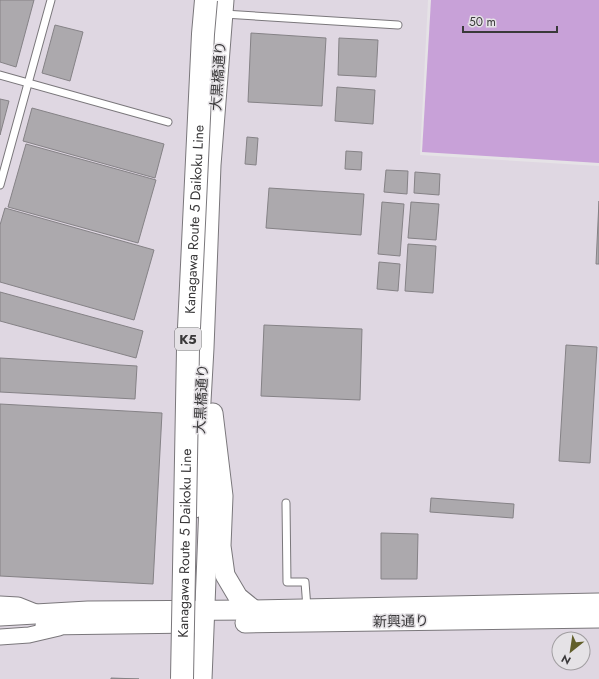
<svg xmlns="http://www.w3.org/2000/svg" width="599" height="679" font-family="Jost,'Noto Sans JP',sans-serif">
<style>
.built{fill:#dfd7e2;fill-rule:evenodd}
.water{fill:#c8a1d8}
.building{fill:#aca9ad;stroke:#858286}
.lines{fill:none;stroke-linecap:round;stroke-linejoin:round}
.service-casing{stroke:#7a777b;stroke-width:9}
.minor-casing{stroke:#7a777b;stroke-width:17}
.tertiary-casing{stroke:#7a777b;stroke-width:21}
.service{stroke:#fff;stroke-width:7}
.minor{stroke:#fff;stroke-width:15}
.tertiary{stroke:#fff;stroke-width:19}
.motorway-bridge-casing{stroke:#7a777b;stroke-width:24;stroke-linecap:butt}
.motorway-bridge{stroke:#fff;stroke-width:22}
.labels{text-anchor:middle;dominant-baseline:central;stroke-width:3;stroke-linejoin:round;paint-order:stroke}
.shield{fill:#e5e2e6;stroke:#6d6c6e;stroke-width:1}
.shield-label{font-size:13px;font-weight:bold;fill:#3a393a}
.street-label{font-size:14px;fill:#3a393a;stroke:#e5e2e6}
</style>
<rect width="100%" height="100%" fill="#e5e2e6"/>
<!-- built -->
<path class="built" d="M0 0H428L420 155 599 166V679H0ZM559 639H583V663H559Z"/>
<!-- water -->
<path class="water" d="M431 0H599V163L422 152Z"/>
<!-- building -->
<g class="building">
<path d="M0 0H34L16 67 0 62Z"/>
<path d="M55 25 83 32 70 81 42 73Z"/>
<path d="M251 33 326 38 322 106 248 102Z"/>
<path d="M339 38 378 40 376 77 338 75Z"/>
<path d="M337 87 375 90 373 124 335 121Z"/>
<path d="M0 99 9 101 0 135Z"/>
<path d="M32 108 164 144 155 178 23 141Z"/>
<path d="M247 137 258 138 256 165 245 164Z"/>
<path d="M26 144 156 180 138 243 8 207Z"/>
<path d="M346 151 362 152 361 170 345 169Z"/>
<path d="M386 170 408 171 407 194 384 192Z"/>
<path d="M415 172 440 174 439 195 414 193Z"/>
<path d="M269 188 364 194 361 235 266 228Z"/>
<path d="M599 201V264H596Z"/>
<path d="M382 202 404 204 400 256 378 254Z"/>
<path d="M411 202 439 204 436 240 408 238Z"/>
<path d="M5 208 154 250 134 320 0 282V225Z"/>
<path d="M408 244 436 246 433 293 405 291Z"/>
<path d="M379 262 400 264 398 291 377 289Z"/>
<path d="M0 292 143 331 136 358 0 321Z"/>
<path d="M264 325 362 329 360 400 261 396Z"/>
<path d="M566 345 597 347 590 463 559 461Z"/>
<path d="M0 358 137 366 135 399 0 392Z"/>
<path d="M0 404 162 413 153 584 0 576Z"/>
<path d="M431 498 514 504 513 518 430 512Z"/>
<path d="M381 533 418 534 417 579H381Z"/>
<path d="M111 678 139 679H111Z"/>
</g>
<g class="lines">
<defs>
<g id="service">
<path d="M224 14 398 25"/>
<path d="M0 75 168 122"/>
<path d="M0 185 51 0"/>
<path d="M286 503 287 582H305L307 608"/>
</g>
<g id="minor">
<path d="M0 604 18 605 38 613"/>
<path d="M0 637 29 635 59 628"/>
</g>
<g id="tertiary">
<path d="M213 413 223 496 221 546 225 575 238 597 254 610"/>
<path d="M195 508 204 348 211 165 224 0"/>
<path d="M0 616 88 611 254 610 599 603"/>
<path d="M245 623 599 618"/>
<path d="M45 625 195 623"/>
<path d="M202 679 211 455"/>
</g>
</defs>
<!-- service casing -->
<use href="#service" class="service-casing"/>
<!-- minor casing -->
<use href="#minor" class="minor-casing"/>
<!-- tertiary casing -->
<use href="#tertiary" class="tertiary-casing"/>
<!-- service -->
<use href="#service" class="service"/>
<!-- minor -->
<use href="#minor" class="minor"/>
<!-- tertiary -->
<use href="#tertiary" class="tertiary"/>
<defs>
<g id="motorway-bridge">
<path id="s1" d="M182 679 188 349 203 34 206 0"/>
</g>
</defs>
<!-- motorway-bridge casing -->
<use href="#motorway-bridge" class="motorway-bridge-casing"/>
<!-- motorway-bridge -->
<use href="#motorway-bridge" class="motorway-bridge"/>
</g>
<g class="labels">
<!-- shield labels -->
<rect class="shield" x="175" y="328" width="26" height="22" rx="3"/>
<g class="shield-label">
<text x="188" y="339">K5</text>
</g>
<!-- street labels -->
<g class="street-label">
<text transform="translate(218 76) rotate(-86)">大黒橋通り</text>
<text stroke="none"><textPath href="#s1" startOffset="460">Kanagawa Route 5 Daikoku Line</textPath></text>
<text transform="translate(201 399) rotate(-87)">大黒橋通り</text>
<text stroke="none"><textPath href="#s1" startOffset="136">Kanagawa Route 5 Daikoku Line</textPath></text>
<text transform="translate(401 621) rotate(-1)">新興通り</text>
</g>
</g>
<!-- north arrow -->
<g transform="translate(571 651) rotate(210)"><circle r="19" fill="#e5e2e6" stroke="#a19ea1"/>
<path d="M0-3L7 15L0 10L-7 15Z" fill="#615e2a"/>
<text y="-6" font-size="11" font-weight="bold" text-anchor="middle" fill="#3a393a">N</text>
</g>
<!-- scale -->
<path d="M463 26v6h94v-6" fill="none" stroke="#3a393a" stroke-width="2"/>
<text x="469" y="26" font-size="12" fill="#3a393a" stroke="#e5e2e6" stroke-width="3" paint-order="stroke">50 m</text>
</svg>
